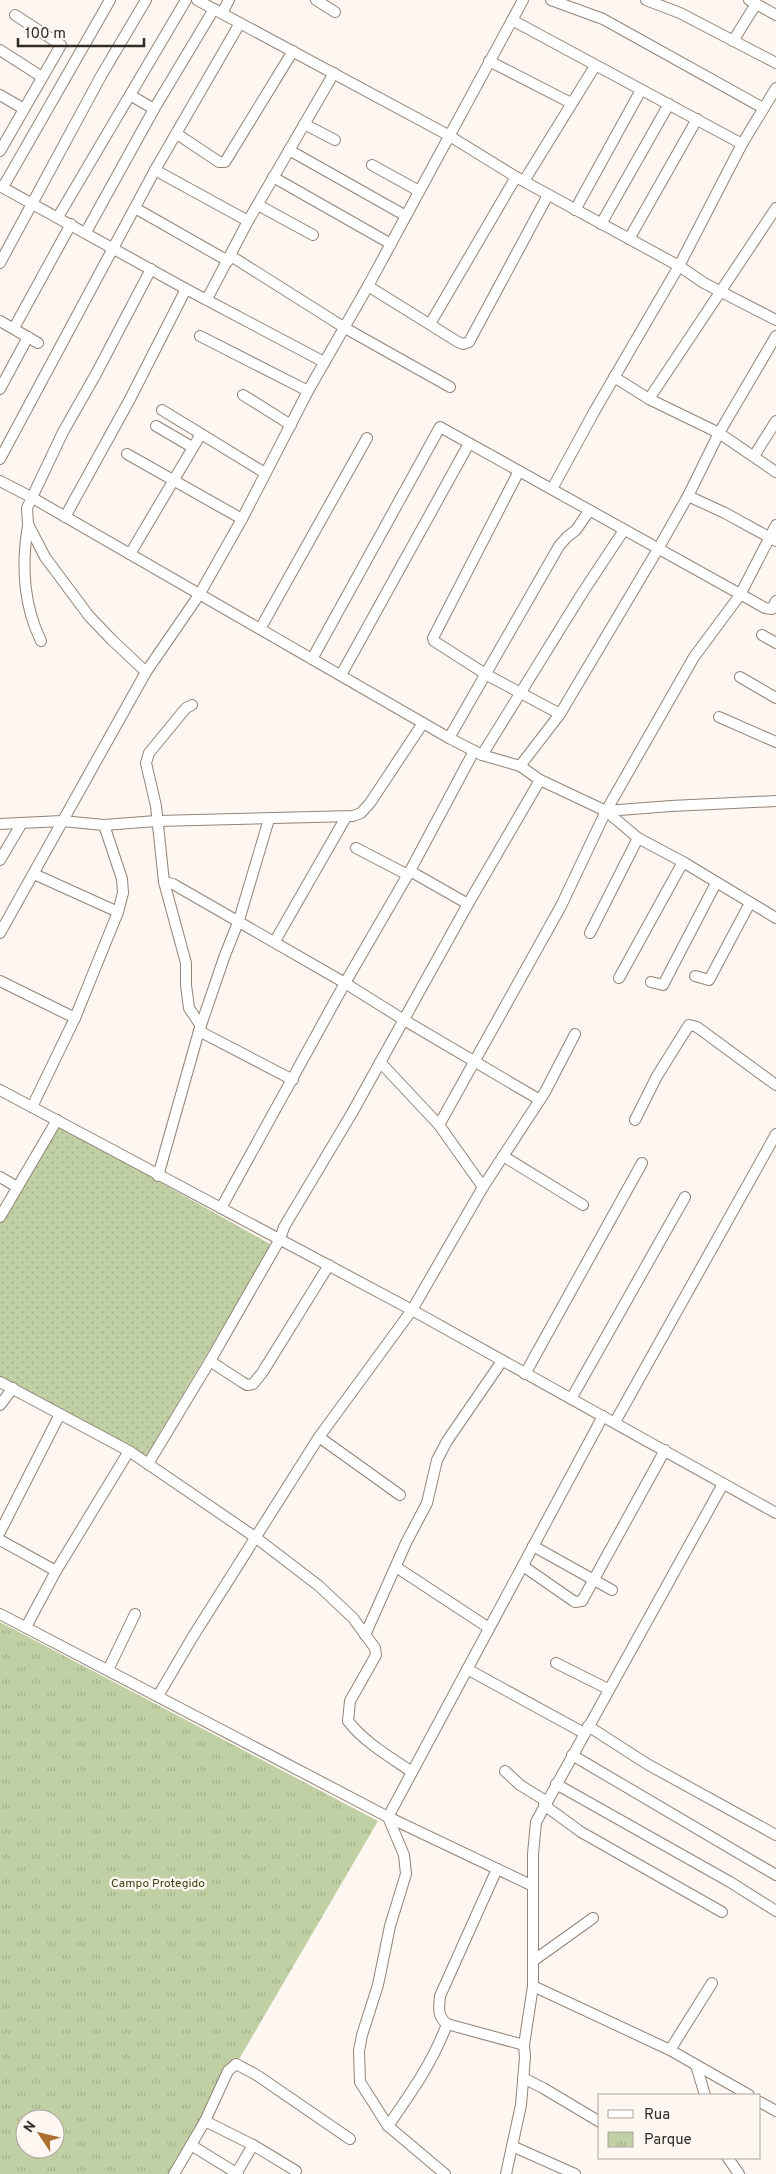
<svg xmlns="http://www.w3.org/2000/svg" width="776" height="2174" font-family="Overpass,sans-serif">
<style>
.grass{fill:url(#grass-dots)}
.park{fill:url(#park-tufts);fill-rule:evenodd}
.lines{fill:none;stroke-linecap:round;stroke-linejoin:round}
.minor-casing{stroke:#938478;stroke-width:12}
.minor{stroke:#fff;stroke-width:10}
.labels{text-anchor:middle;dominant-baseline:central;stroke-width:5;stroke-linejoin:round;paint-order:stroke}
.park-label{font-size:12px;fill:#37450f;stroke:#fdf6f1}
</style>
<defs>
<pattern id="grass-dots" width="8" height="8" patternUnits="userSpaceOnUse" patternTransform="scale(1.25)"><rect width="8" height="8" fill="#c0cfa4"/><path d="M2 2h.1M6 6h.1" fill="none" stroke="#a5b28d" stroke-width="1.8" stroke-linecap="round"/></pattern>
<pattern id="park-tufts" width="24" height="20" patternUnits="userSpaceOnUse" patternTransform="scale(1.25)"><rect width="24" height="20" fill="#c0cfa4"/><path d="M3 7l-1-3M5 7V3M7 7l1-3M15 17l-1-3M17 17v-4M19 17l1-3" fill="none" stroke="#a5b28d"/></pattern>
</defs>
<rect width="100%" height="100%" fill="#fdf6f1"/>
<!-- grass -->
<path class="grass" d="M52 1122 272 1245 143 1461 0 1377V1212Z"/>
<!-- park -->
<path class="park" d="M0 1622 378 1821 172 2174H0ZM25 2119H55V2149H25Z"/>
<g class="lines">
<defs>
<g id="minor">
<path d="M197 0 448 135 516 177 679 266 704 283 776 320"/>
<path d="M316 0 335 12"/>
<path d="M551 0 603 19 763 108"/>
<path d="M646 0 680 13 776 63"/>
<path d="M749 0 776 15"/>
<path d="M222 13 229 0"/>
<path d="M512 20 742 144"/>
<path d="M733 41 756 4"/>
<path d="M0 50 42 77"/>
<path d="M489 61 571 103"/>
<path d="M0 95 24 109"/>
<path d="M130 95 154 109"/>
<path d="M304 124 335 140"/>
<path d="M177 134 219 162H225L293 51"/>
<path d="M289 150 406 216"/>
<path d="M0 151 61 45 15 15"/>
<path d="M372 165 419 191"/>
<path d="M155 170 248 221"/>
<path d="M273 177 391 244"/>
<path d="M524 181 595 66"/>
<path d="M0 186 186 289 324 362"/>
<path d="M3 187 110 0"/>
<path d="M258 205 313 235"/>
<path d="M135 208 228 261"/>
<path d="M575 210 641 90"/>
<path d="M58 217 186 0"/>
<path d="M601 224 669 104"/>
<path d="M86 232 154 109 214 9"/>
<path d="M629 239 697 119"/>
<path d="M231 256 345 328 450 387"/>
<path d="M0 263 101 76 146 0"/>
<path d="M368 286 458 342 463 344 469 342 548 195"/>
<path d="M207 299 248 221 334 73"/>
<path d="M0 321 38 343"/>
<path d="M430 324 516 177"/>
<path d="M14 328 71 224"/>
<path d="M200 336 308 391"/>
<path d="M614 377 649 399 719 433 776 472"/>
<path d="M0 389 28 337"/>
<path d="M243 395 291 425"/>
<path d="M649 399 776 208"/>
<path d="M162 410 265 473"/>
<path d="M156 426 192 447"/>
<path d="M127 454 242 519"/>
<path d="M754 456 776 421"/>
<path d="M0 459 155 170 240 23"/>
<path d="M519 471 433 638 434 641 487 675 560 714"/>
<path d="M0 481 31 497 449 738 482 755 520 766 540 780 606 811 638 838 683 862 776 918"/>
<path d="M552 489 594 412 679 266 742 144 776 88"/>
<path d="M688 496 725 513 776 541"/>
<path d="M65 517 130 399 186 289"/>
<path d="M28 525C21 566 23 604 41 641"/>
<path d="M130 554 201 434"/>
<path d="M260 629 367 438"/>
<path d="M762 635 776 643"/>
<path d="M312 659 440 427 765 608 772 609 776 601"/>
<path d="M146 672 112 640 89 616 45 557 28 524 27 508 63 432 96 374 151 269"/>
<path d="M341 675 466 449"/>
<path d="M740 677 776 698"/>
<path d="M192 705 186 708 149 753 146 763 156 806 164 882 186 963V985L189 1008 201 1026"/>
<path d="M719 717 776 742"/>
<path d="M449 738 559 546 567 537 576 530 589 511"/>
<path d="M482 755 583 592 624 530"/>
<path d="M520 766 560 714 658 549 688 496 719 433 776 336"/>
<path d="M606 811 671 806 776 801"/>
<path d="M0 824 62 821 104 825 156 821 353 816 361 813 370 803 423 723"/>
<path d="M356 848 408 875"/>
<path d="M0 860 22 823"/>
<path d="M410 871 468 904"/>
<path d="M34 874 118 912"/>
<path d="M164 882 173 884 345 983 404 1020 540 1100"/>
<path d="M0 933 146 672 199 595 242 519 308 391 368 286 523 0"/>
<path d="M590 933 638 838"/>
<path d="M275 941 346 817"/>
<path d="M695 976 709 980 750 903"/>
<path d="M619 978 683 862"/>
<path d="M0 981 75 1018"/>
<path d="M651 982 663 985 716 883"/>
<path d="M199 1031 293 1080"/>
<path d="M0 1090 412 1310 776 1513"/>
<path d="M32 1107 75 1018 118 912 123 893 122 879 104 825"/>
<path d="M635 1120 657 1076 689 1025 697 1027 776 1085"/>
<path d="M439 1125 561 906 606 811 694 657 740 595 776 525"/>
<path d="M503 1156 583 1205"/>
<path d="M158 1176 199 1031 225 955 239 920 269 819"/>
<path d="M0 1177 17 1187"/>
<path d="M483 1187 545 1092 575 1034"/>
<path d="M221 1208 345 983 410 871 474 751"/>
<path d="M0 1217 57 1120"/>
<path d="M210 1361 242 1382 247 1385 253 1384 262 1373 329 1265"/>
<path d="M525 1374 642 1163"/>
<path d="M0 1382 129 1451 255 1537 319 1586 353 1618 375 1648 376 1655 350 1701 348 1721C364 1742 390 1757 412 1772"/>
<path d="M571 1399 685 1197"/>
<path d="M0 1405 13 1388"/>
<path d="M615 1422 776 1134"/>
<path d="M319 1437 400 1495"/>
<path d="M148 1464 210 1361 280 1239 284 1227 352 1113 468 904 540 780"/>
<path d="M0 1532 60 1414"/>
<path d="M0 1540 56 1571"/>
<path d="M533 1546 612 1590"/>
<path d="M523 1566 572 1600 575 1602 582 1601 665 1450"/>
<path d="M396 1567 489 1628"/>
<path d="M0 1614 388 1817 533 1886"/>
<path d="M26 1627 56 1571 129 1451"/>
<path d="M365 1635 406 1543 427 1503 437 1460 447 1441 502 1361"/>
<path d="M556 1663 608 1689"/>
<path d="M467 1669 584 1733"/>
<path d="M108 1670 135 1614"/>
<path d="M158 1696 192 1638 319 1437 412 1310 483 1187 439 1125 380 1062"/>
<path d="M588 1726 647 1764 776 1835"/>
<path d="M572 1755 776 1875"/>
<path d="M505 1771 520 1785 546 1801"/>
<path d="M556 1784 730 1882 776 1911"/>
<path d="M544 1805 581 1832 722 1912"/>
<path d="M533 1961 593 1918"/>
<path d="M533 1986 670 2050 749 2095"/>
<path d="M447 2024C437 2016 439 2008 440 1996L497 1869"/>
<path d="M670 2050 712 1983"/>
<path d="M696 2065 705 2095"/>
<path d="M523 2078 543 2088 600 2122"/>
<path d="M760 2102 776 2111"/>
<path d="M205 2121 253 2145 236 2174"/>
<path d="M388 2126C411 2093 433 2062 447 2024L524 2045"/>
<path d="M191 2145 238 2174"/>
<path d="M253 2145 296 2171"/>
<path d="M512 2146 575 2174"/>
<path d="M728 2158 739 2174"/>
<path d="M174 2174 205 2121 228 2071 236 2064 255 2074 350 2139"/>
<path d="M445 2174 388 2126 360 2082 359 2051 362 2035 378 1985 390 1926 406 1874 404 1855 388 1817 603 1416"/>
<path d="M506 2174 521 2105 525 2057 524 2045 533 1986V1854L536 1822 723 1484"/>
</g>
</defs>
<!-- minor casing -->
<use href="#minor" class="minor-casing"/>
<!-- minor -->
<use href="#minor" class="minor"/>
</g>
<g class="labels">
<!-- park labels -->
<g class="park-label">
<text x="158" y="1884">Campo Protegido</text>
</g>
</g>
<!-- legend -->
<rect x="598" y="2094" width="162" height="65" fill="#fdf6f1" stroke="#aba49f"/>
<rect x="608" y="2110" width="25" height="8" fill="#ffffff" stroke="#aba49f"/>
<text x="644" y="2119" font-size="15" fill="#312a25">Rua</text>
<rect x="608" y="2132" width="25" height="15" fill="url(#park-tufts)" stroke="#aba49f"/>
<text x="644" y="2144" font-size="15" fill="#312a25">Parque</text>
<!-- north arrow -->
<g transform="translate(40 2134) rotate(305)"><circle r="24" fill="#fdf6f1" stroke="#aba49f"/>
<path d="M0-4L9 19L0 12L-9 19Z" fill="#ab7031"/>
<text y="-8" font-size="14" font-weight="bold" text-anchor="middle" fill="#312a25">N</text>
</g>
<!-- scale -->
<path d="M18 38v8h126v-8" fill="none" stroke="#312a25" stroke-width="2.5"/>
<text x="25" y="38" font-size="15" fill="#312a25" stroke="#fdf6f1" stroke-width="4" paint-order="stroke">100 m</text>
</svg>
